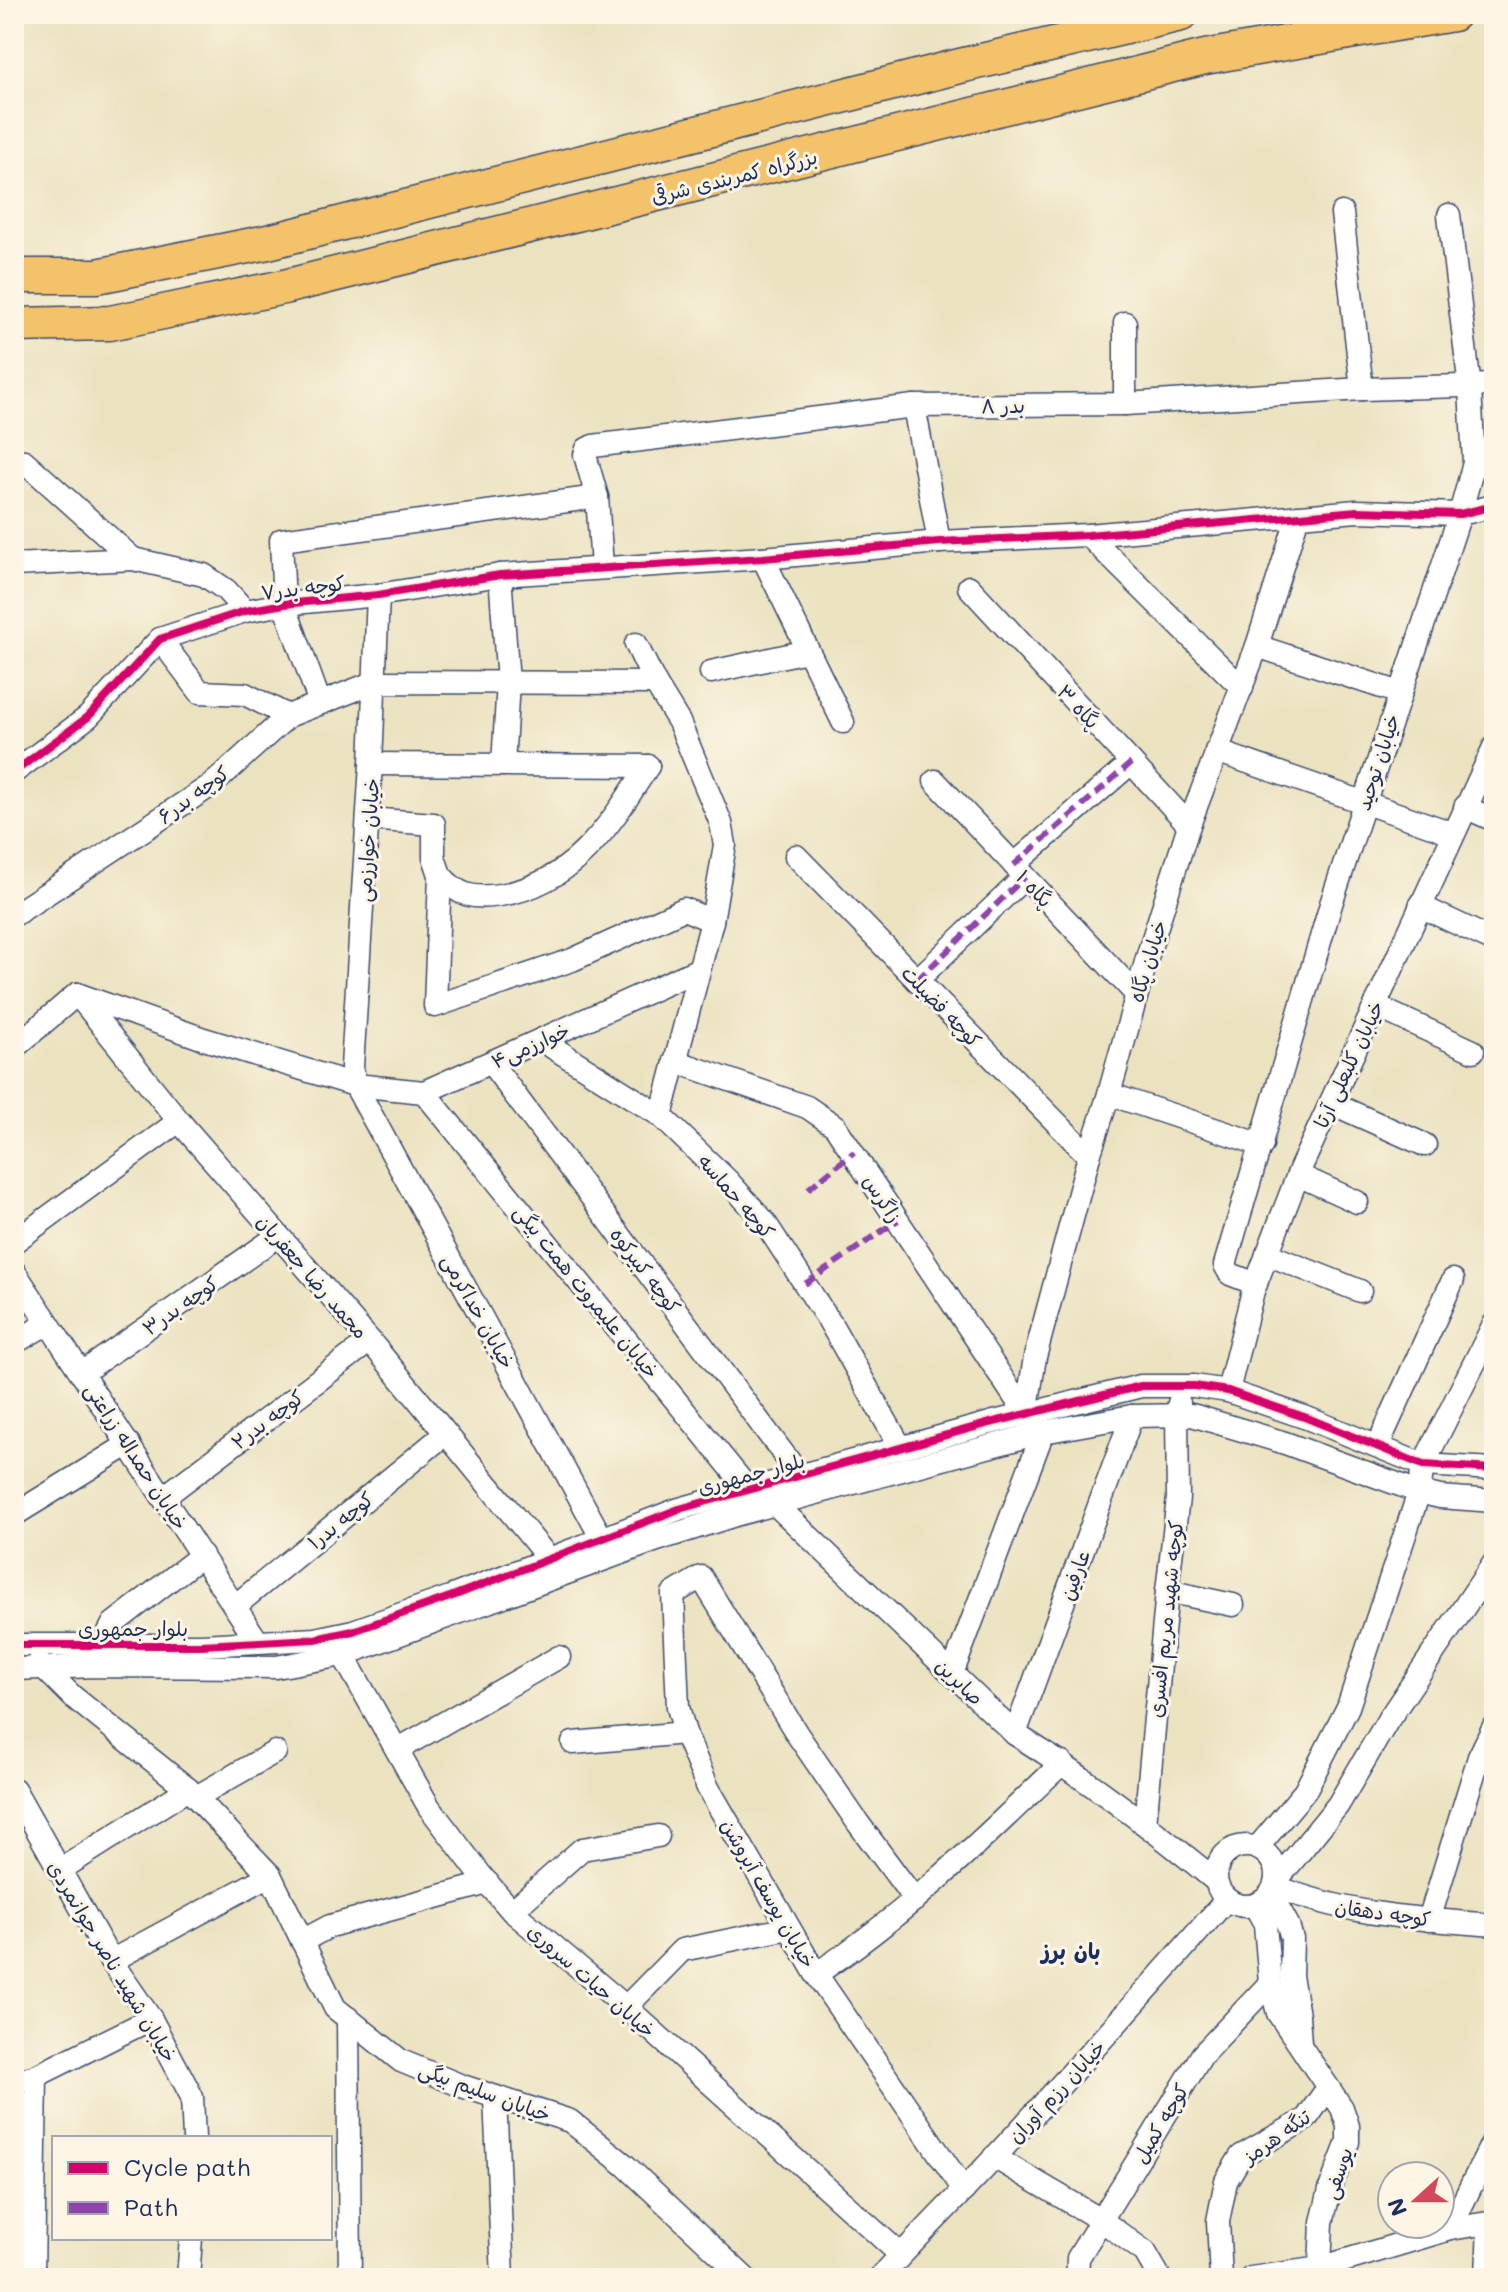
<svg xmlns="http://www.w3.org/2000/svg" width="1508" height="2292" font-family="Mali,'Playpen Sans Arabic',sans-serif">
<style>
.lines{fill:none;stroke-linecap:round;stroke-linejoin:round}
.minor-casing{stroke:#3a4a6d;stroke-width:25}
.highway-casing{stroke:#3a4a6d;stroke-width:37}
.minor{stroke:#fff;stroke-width:22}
.highway{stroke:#f3c26a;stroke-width:34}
.quiet{stroke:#8e44ad;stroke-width:6;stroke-dasharray:12 6;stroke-linecap:butt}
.cycleway-casing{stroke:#fcf5e5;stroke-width:13}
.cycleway{stroke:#d6006c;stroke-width:8}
.labels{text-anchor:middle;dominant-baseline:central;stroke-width:6;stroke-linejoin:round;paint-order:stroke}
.street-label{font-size:20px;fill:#1b2f5e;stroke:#fcf5e5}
.neighbourhood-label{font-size:22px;font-weight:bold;fill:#1b2f5e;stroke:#fcf5e5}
</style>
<rect width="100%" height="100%" fill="#fcf5e5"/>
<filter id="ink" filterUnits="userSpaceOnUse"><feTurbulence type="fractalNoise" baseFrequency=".0125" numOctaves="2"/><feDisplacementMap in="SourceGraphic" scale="16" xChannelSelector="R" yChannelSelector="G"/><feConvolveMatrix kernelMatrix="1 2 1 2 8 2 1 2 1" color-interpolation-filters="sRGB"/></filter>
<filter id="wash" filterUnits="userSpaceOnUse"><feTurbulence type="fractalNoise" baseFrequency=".006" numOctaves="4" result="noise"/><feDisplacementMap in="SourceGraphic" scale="32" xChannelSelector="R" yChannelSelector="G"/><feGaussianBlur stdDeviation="1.8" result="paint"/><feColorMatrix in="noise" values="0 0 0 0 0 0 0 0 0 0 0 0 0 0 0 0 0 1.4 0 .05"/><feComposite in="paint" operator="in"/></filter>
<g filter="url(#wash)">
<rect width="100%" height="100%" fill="#ebe2c0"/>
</g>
<g filter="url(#ink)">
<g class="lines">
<defs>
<g id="minor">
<path d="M1342 213 1362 389"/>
<path d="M1125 404V323"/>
<path d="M914 406 939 542"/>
<path d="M14 460 24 461 133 559"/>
<path d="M1088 535 1242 688"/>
<path d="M763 558 843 722"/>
<path d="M14 565 133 559 204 575 226 590 245 611"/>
<path d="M602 566 597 497 585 455 587 449 593 446 914 406 1125 404 1362 389 1494 385"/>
<path d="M500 575 508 682 503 765"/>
<path d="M969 587 1189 825"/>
<path d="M378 595 371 764 352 1067 355 1085 607 1548"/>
<path d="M160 639 200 692 245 694 288 716"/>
<path d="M636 644 655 683 679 722 721 823 725 845 712 921 661 1116"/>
<path d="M1257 646 1400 693"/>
<path d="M711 672 807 651"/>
<path d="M320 703 284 604 281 540 597 497"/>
<path d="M1216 751 1452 833"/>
<path d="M371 764 648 766"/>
<path d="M14 772 88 717 160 639 245 611 284 604 378 595 500 575 763 558 939 542 1088 535 1357 511 1460 514 1494 506"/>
<path d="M935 781 1136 994"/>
<path d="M1465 807 1494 820"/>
<path d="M368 819 434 824V857L440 875 435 1006 572 960 684 909 712 921"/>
<path d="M796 856 1089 1156"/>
<path d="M1014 865 1131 763"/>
<path d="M440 875C458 896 473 899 500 895 574 884 610 825 648 766"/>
<path d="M1420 906 1494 941"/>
<path d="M14 915 213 784 288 716 375 682 655 683"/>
<path d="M917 980 1025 877"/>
<path d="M77 994 179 1121 370 1341 549 1559"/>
<path d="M77 994 204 1039 355 1085 424 1092 699 969"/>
<path d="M1375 1006 1473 1051"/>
<path d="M541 1040 661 1116 729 1182 764 1221 831 1324 901 1448"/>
<path d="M14 1048 77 994"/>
<path d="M675 1061 807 1107 835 1126 1026 1414"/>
<path d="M491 1063 800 1476"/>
<path d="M424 1092 749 1490"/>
<path d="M1109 1094 1262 1145"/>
<path d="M1331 1103 1425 1145"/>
<path d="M1298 1175 1357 1202"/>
<path d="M14 1242 179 1121"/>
<path d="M1267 1254 1360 1291"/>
<path d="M14 1271 258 1642"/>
<path d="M1256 1284 1230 1274 1225 1265 1331 904 1460 514 1474 463 1470 388 1449 215"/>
<path d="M14 1343 48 1323"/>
<path d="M82 1373 278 1236"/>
<path d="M1228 1391 1253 1291 1301 1167 1494 747"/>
<path d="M1026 1414 1035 1357 1089 1156 1109 1094 1149 951 1189 825 1257 646 1298 516"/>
<path d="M1378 1445 1453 1280"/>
<path d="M164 1497 370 1341"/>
<path d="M775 1504 1015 1734C1086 1778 1152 1828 1216 1881"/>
<path d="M14 1515 129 1444"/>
<path d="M1167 1591 1233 1605"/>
<path d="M235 1606 445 1434"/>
<path d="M103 1643 113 1624 202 1555"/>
<path d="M14 1645H201L315 1639 353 1631 450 1597 679 1509 990 1423 1141 1386H1194L1228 1391 1307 1418 1423 1465 1494 1469"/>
<path d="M343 1655 429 1807 483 1878 512 1911 626 2007 901 2255"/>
<path d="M39 1663 72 1696 188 1789 270 1875 335 2008 401 2061 462 2086 570 2121 625 2165 745 2278"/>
<path d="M14 1669 96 1666 276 1667 343 1655 657 1540 735 1515 1043 1432 1132 1416 1192 1415 1285 1443 1419 1492 1440 1497 1494 1501"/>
<path d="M952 1674 1043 1432"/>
<path d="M1015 1734 1132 1416"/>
<path d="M573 1743 685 1733"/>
<path d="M397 1750 559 1657"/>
<path d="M14 1789 111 1961 151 2019 192 2097 194 2138"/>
<path d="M196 1797 275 1752"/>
<path d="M1145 1824 1167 1591 1178 1498 1177 1415 1179 1403"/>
<circle cx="1246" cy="1876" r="30"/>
<path d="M1257 1848 1305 1791 1348 1707 1419 1492 1423 1465 1494 1324"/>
<path d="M60 1870 188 1789"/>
<path d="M1276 1881 1338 1805 1388 1720 1494 1563"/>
<path d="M1275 1886C1344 1915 1420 1919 1494 1925"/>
<path d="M1271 1894 1288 1925 1292 1939 1291 1976 1298 2015 1300 2043"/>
<path d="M915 1900 858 1823 797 1734 701 1577 673 1594 678 1707 685 1733 708 1788 816 1974 964 2190"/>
<path d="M1255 1906 1265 1924 1270 1983 1278 2013 1342 2108 1348 2126V2142L1331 2186 1322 2222 1320 2268"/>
<path d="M512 1911 582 1849 658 1836"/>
<path d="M1429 1920 1479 1757 1494 1726"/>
<path d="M302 1941 330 1926 488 1883"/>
<path d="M111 1961 270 1875"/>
<path d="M816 1974C907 1914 984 1838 1062 1763"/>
<path d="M626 2007 682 1950 789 1928"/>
<path d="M348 2018 350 2278"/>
<path d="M14 2082 36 2076 151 2019"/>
<path d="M495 2097 503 2278"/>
<path d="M994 2157 1101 2220 1145 2252 1160 2278"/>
<path d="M1450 2229 1494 2139"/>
<path d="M33 2278 36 2076"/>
<path d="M188 2278 191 2238"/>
<path d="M880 2278C917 2237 956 2199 994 2158 1072 2073 1150 1987 1226 1900"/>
<path d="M1077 2278 1078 2258 1202 2055 1270 1983"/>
<path d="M1221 2278 1218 2221 1226 2181 1241 2156 1306 2119 1327 2089"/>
<path d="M1251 2278 1320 2268 1450 2229 1494 2222"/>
<path d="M1487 2278 1489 2223"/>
</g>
<g id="highway">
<path d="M14 276H97L268 242 960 66 1181 14"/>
<path d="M14 325 110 323 284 287 1205 57 1453 14"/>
</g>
</defs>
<!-- minor casing -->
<use href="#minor" class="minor-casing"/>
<!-- highway casing -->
<use href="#highway" class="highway-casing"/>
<!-- minor -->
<use href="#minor" class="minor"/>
<!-- highway -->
<use href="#highway" class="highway"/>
<!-- quiet -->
<g class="quiet">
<path d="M1014 865 1131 763"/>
<path d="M917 980 1025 877"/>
<path d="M808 1189 854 1152"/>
<path d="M805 1284 898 1220"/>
</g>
<defs>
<g id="cycleway">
<path d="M14 772 88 717 160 639 245 611 284 604 378 595 500 575 763 558 939 542 1088 535 1357 511 1460 514 1494 506"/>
<path d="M14 1645H201L315 1639 353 1631 450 1597 679 1509 990 1423 1141 1386H1194L1228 1391 1307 1418 1423 1465 1494 1469"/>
</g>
</defs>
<!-- cycleway casing -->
<use href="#cycleway" class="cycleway-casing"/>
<!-- cycleway -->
<use href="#cycleway" class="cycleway"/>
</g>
</g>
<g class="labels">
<!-- street labels -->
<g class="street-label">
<text transform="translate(734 176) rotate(-14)">بزرگراه کمربندی شرقی</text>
<text transform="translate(1003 405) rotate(-1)">بدر ۸</text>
<text transform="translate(303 587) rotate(-7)">کوچه بدر۷</text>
<text transform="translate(1079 706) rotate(47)">پگاه ۳</text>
<text transform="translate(1377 762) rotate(-72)">خیابان توحید</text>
<text transform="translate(193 794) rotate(-36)">کوچه بدر۶</text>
<text transform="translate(367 840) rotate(-86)">خیابان خوارزمی</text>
<text transform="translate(1035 888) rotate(47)">پگاه ۱</text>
<text transform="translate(1147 961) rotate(-73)">خیابان پگاه</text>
<text transform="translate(942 1006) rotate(46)">کوچه فضیلت</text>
<text transform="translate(530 1045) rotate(-24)">خوارزمی۴</text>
<text transform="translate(1348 1064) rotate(-65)">خیابان کلبعلی آرتا</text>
<text transform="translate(737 1196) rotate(49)">کوچه حماسه</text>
<text transform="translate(883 1198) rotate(57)">زاگرس</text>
<text transform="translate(646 1270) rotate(53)">کوچه کبیرکوه</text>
<text transform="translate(313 1276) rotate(49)">محمد رضا جعفریان</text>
<text transform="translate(587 1291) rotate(51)">خیابان علیمروت همت بیگی</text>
<text transform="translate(180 1305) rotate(-35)">کوچه بدر۳</text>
<text transform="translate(479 1311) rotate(61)">خیابان خداکرمی</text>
<text transform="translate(267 1419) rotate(-37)">کوچه بدر۲</text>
<text transform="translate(137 1456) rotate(57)">خیابان حمداله زراعتی</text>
<text transform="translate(751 1473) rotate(-15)">بلوار جمهوری</text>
<text transform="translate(340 1520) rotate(-39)">کوچه بدر۱</text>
<text transform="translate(1074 1575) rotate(-70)">عارفین</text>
<text transform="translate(1165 1619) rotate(-84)">کوچه شهید مریم افسری</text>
<text x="133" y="1628">بلوار جمهوری</text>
<text transform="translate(960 1681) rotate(44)">صابرین</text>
<text transform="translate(769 1893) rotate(60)">خیابان یوسف آبروشن</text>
<text transform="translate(1383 1912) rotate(8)">کوچه دهقان</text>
<text transform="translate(113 1961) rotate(59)">خیابان شهید ناصر جوانمردی</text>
<text transform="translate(592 1980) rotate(41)">خیابان حیات سروری</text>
<text transform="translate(485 2091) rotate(20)">خیابان سلیم بیگی</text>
<text transform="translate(1056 2091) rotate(-47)">خیابان رزم آوران</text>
<text transform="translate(1160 2123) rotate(-59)">کوچه کمیل</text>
<text transform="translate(1276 2136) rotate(-35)">تنگه هرمز</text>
<text transform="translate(1337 2173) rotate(-71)">یوسفی</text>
</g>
<!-- neighbourhood labels -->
<g class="neighbourhood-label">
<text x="1071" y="1950">بان برز</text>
</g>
</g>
<!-- margin -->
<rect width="1508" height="2292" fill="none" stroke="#fcf5e5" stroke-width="48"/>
<!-- legend -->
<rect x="52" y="2136" width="280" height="104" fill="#fcf5e5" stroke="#a2a6af" stroke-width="2"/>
<rect x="68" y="2162" width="40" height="12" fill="#d6006c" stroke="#a2a6af" stroke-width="2"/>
<text x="124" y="2176" font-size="24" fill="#1b2f5e">Cycle path</text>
<rect x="68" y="2202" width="40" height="12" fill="#8e44ad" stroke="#a2a6af" stroke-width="2"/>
<text x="124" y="2216" font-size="24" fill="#1b2f5e">Path</text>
<!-- north arrow -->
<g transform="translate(1416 2200) rotate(249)"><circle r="38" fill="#fcf5e5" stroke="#a2a6af" stroke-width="2"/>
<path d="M0-6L14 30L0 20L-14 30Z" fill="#d1495b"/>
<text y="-12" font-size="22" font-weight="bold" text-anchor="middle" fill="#1b2f5e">N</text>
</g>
</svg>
